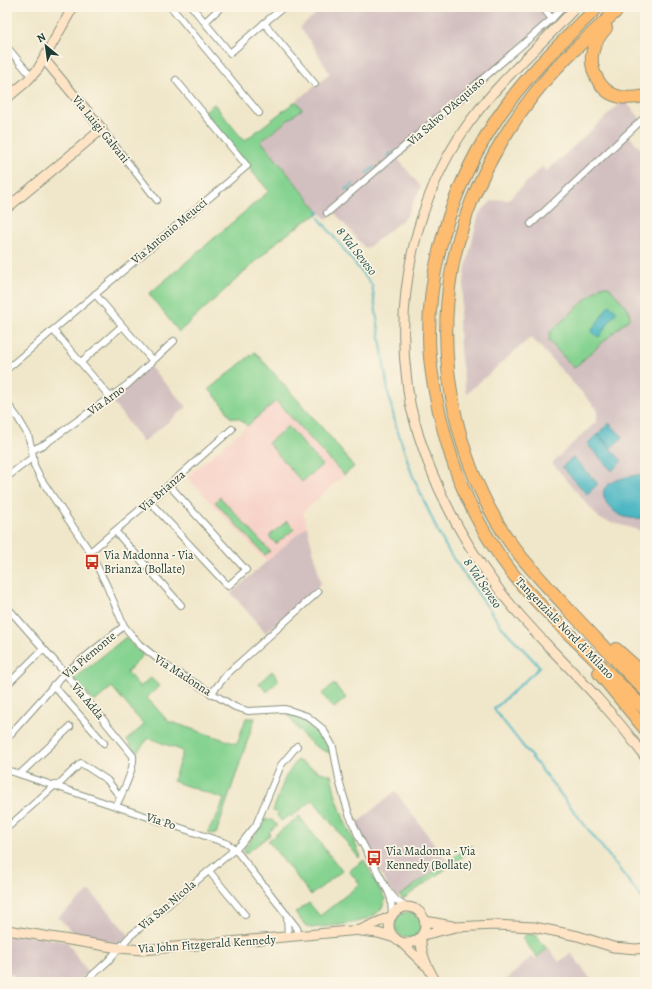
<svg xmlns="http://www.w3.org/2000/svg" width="652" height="989" font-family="Alegreya,serif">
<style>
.built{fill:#f7d1c7}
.industrial{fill:#d2bfc0}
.green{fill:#86d391;stroke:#528862}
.water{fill:#48b6c3;stroke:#347a7c}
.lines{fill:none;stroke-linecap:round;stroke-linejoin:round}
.stream{stroke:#48b6c3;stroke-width:2}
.street-casing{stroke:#88927f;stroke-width:8}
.secondary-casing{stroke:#88927f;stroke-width:11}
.highway-casing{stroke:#88927f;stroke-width:14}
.street{stroke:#fff;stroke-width:6}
.secondary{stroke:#fee4c5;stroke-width:9}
.highway{stroke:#fdbc6f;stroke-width:12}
.labels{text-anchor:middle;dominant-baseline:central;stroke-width:3.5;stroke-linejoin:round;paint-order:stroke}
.street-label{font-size:12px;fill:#1f3d34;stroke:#fcf5e5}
.poi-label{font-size:12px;fill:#1f3d34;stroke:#fcf5e5;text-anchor:start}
.water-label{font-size:13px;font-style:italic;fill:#295b58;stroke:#fcf5e5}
</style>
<rect width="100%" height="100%" fill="#fcf5e5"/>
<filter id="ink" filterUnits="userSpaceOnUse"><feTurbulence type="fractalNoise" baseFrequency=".025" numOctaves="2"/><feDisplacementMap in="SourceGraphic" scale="8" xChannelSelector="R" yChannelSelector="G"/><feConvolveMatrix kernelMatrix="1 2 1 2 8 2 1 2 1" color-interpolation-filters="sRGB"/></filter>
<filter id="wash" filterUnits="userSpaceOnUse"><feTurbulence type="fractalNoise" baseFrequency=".012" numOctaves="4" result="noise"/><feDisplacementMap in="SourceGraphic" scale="16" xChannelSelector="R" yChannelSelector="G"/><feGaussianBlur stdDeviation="0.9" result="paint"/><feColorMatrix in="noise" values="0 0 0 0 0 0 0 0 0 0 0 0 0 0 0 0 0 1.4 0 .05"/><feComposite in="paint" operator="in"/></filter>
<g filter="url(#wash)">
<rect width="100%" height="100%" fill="#f0e7ca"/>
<!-- built -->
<path class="built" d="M276 401 344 475 303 512 307 526 267 562 187 477Z"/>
<!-- industrial -->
<g class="industrial">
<path d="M309 7H565L557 16 398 159 421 187 406 217 366 249 335 213 326 219 322 215 261 141 302 109 296 101 330 74 314 47 300 27 315 15Z"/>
<path d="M624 100 641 119 626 133 645 153V532L600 519 552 463 597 421V409L531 337 466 394 460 351 459 319 463 291 466 267 479 213 492 201 504 199 507 201 542 167 547 171Z"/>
<path d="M149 366 187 407 143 442 111 400Z"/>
<path d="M307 526 321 583 266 633 231 593Z"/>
<path d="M395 791 447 861 397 897 389 888 355 825Z"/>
<path d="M90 891 129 935 120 944 74 934 58 917Z"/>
<path d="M7 931 67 942 88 973 78 982H19L11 973 7 975Z"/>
<path d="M549 948 559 962 571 953 593 982H504L532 956 535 959Z"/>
</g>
<!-- green -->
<g class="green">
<path d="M296 101 302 109 261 141 320 213 304 222 279 240 179 332 149 294 269 191 248 167 204 112 214 104 244 141Z"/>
<path d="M601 286H608L629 310 630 318 574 368 549 341 550 332Z"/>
<path d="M255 352 332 439 354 467 344 475 276 401 247 426 240 419 230 417 224 406 209 389Z"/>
<path d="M288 426 322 465 302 482 268 443Z"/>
<path d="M220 497 270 551 265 555 215 502Z"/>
<path d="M287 521 294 529 276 544 269 536Z"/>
<path d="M126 637 136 649 143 655 127 672 140 687 151 678 159 686 147 698 168 721 237 744 246 718H255L216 834 207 832 218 815 224 799 173 781 183 751 149 738 136 753 127 740 144 725 112 687 94 702 74 679Z"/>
<path d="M272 671 279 680 267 692 259 683Z"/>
<path d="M334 684 346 698 334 708 322 694Z"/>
<path d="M287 713C309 717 324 732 331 753 310 748 298 730 287 713Z"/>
<path d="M297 760 320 772 331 775 336 797 344 820 361 856 359 858 313 800 291 817 290 815 281 821 277 815 278 813 273 811 285 778Z"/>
<path d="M299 816 342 871 311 895 268 841Z"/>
<path d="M265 819 272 820 277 825 269 832 270 835 245 854 244 849 256 834Z"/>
<path d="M471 845 474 849 403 899 399 896Z"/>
<path d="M364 860 385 899C382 926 331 925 311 928L306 926 295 913 309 903 320 916 360 884 349 871Z"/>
<circle cx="408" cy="925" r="13"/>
<path d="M526 934 535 935 547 949 537 957 522 938Z"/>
</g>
<!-- water -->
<g class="water">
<path d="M609 305 617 311 599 337 591 332Z"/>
<path d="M609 423 623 437 611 448 598 434Z"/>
<path d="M597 434 622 461 612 471 587 444Z"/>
<path d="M573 457 598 484 587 494 562 467Z"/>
<path d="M645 474V518C637 519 628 519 620 515 612 511 599 498 605 488 610 479 635 475 645 474Z"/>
</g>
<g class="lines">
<!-- stream -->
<g class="stream">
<path d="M387 157 391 153"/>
<path d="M367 173 375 167"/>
<path d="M345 190 353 184"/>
<path d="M317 214 318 211"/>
<path d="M319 218 372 285 389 397 396 426 412 474 439 534 450 554 501 626 540 667 494 709 645 902"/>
</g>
</g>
</g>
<g filter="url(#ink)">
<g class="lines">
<defs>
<g id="street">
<path d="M171 7 259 113"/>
<path d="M192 7 230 53 269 19 284 7"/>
<path d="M542 7 552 19"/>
<path d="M205 22 221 7"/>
<path d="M264 23 315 84"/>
<path d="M7 47 32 77"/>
<path d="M102 129 157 200"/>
<path d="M327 213 552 19 563 7"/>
<path d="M531 224 645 117"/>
<path d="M95 294 152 360"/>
<path d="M53 330 110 397"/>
<path d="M81 362 122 326"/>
<path d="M7 369 247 166 176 80"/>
<path d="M7 403 18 418 28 435 32 450 34 465 41 479 90 552 106 584 124 626 139 644 168 667 235 707 248 711 284 709 292 711 307 716 323 729 333 747 340 784 349 814 359 837 388 891 391 899 392 915"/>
<path d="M32 450 45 444 127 385 174 341"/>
<path d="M7 477 33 457"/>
<path d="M150 502 228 586 246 570 169 485"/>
<path d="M115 531 181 605"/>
<path d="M90 552 169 485 232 429"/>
<path d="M7 607 65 673 133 756C135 767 121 796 116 806"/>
<path d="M7 685 43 649"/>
<path d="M53 685 104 743"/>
<path d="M211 694 227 674 318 592"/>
<path d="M7 738 65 673 124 626"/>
<path d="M7 770 226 843 235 849 297 928 299 936"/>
<path d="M20 774 70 727"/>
<path d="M57 786 81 763 107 780 117 793 121 795"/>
<path d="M7 828 55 785"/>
<path d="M209 871 245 915"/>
<path d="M391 894 397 901 406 907"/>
<path d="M287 915 288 938"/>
<path d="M85 982 108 961 129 937 240 845 256 825 281 765 297 746"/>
<path d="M644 982 645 981"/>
</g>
<g id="secondary">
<path d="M576 7C540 46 499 81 468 124 416 197 395 294 407 382 408 390 409 399 411 408 427 473 457 533 497 587 512 608 531 628 549 647 583 682 617 717 645 757"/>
<path d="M7 98 26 82 38 69 73 7"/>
<path d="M7 208 102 129 44 59"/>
<circle cx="407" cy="925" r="18"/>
<path d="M425 921 452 926"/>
<path d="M7 930 119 948 142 950 360 930 392 916"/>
<path d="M361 931 378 933 395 938"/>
<path d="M423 935 456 927 494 925 534 927 578 936 613 947 636 949 645 948"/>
<path d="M421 937C420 954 428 968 436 982"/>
<path d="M402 943 425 965"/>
</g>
<g id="highway">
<path d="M598 7C559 44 519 82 491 128 452 190 429 263 429 336 429 371 437 406 446 439 458 483 475 521 502 559 521 587 547 612 571 636 596 660 620 685 645 709"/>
<path d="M621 7C602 24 583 41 565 59 541 83 520 111 503 139 478 180 459 226 451 274 436 364 457 465 509 541 526 565 547 586 567 608 593 635 618 663 645 690"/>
<path d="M606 28C600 35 595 42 593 50 588 67 599 91 617 96 626 99 636 98 645 96"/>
<path d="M616 649 645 675"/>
<path d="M599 673 645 729"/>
</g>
</defs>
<!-- street casing -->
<use href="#street" class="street-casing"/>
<!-- secondary casing -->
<use href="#secondary" class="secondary-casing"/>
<!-- highway casing -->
<use href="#highway" class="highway-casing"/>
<!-- street -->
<use href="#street" class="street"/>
<!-- secondary -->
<use href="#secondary" class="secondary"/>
<!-- highway -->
<use href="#highway" class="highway"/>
</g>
</g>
<!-- icons -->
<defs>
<symbol id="bus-bare" viewBox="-9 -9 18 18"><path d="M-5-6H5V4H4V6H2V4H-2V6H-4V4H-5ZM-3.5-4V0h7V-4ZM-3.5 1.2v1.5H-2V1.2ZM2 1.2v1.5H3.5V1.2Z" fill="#c8321e" stroke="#fcf5e5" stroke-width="2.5" paint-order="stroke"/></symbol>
</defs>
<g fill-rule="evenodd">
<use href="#bus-bare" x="81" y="551" width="22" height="22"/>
<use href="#bus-bare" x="363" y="847" width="22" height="22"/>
</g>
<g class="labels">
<!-- street labels -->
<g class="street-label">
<text transform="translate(446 111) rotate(-41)">Via Salvo D'Acquisto</text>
<text transform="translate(101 129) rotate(51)">Via Luigi Galvani</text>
<text transform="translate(169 231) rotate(-40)">Via Antonio Meucci</text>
<text transform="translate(106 400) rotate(-36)">Via Arno</text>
<text transform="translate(162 491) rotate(-41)">Via Brianza</text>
<text transform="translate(565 628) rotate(46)">Tangenziale Nord di Milano</text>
<text transform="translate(89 655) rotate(-40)">Via Piemonte</text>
<text transform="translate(183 675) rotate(33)">Via Madonna</text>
<text transform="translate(88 701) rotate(50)">Via Adda</text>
<text transform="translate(161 821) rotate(18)">Via Po</text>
<text transform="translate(167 905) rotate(-40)">Via San Nicola</text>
<text transform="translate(207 944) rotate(-4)">Via John Fitzgerald Kennedy</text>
</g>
<!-- poi labels -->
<g class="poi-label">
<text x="104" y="555">Via Madonna - Via<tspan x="104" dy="14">Brianza (Bollate)</tspan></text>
<text x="386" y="851">Via Madonna - Via<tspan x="386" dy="14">Kennedy (Bollate)</tspan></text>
</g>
<!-- water labels -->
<g class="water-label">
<text transform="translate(357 251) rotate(52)">8 Val Seveso</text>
<text transform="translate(483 583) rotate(56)">8 Val Seveso</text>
</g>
</g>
<!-- margin -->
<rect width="652" height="989" fill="none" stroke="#fcf5e5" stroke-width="24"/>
<!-- north arrow -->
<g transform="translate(46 46) rotate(331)" stroke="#fcf5e5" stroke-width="3" paint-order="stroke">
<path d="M0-3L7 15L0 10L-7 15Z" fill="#1f3d34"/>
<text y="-6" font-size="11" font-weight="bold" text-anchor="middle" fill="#1f3d34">N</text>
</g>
</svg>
